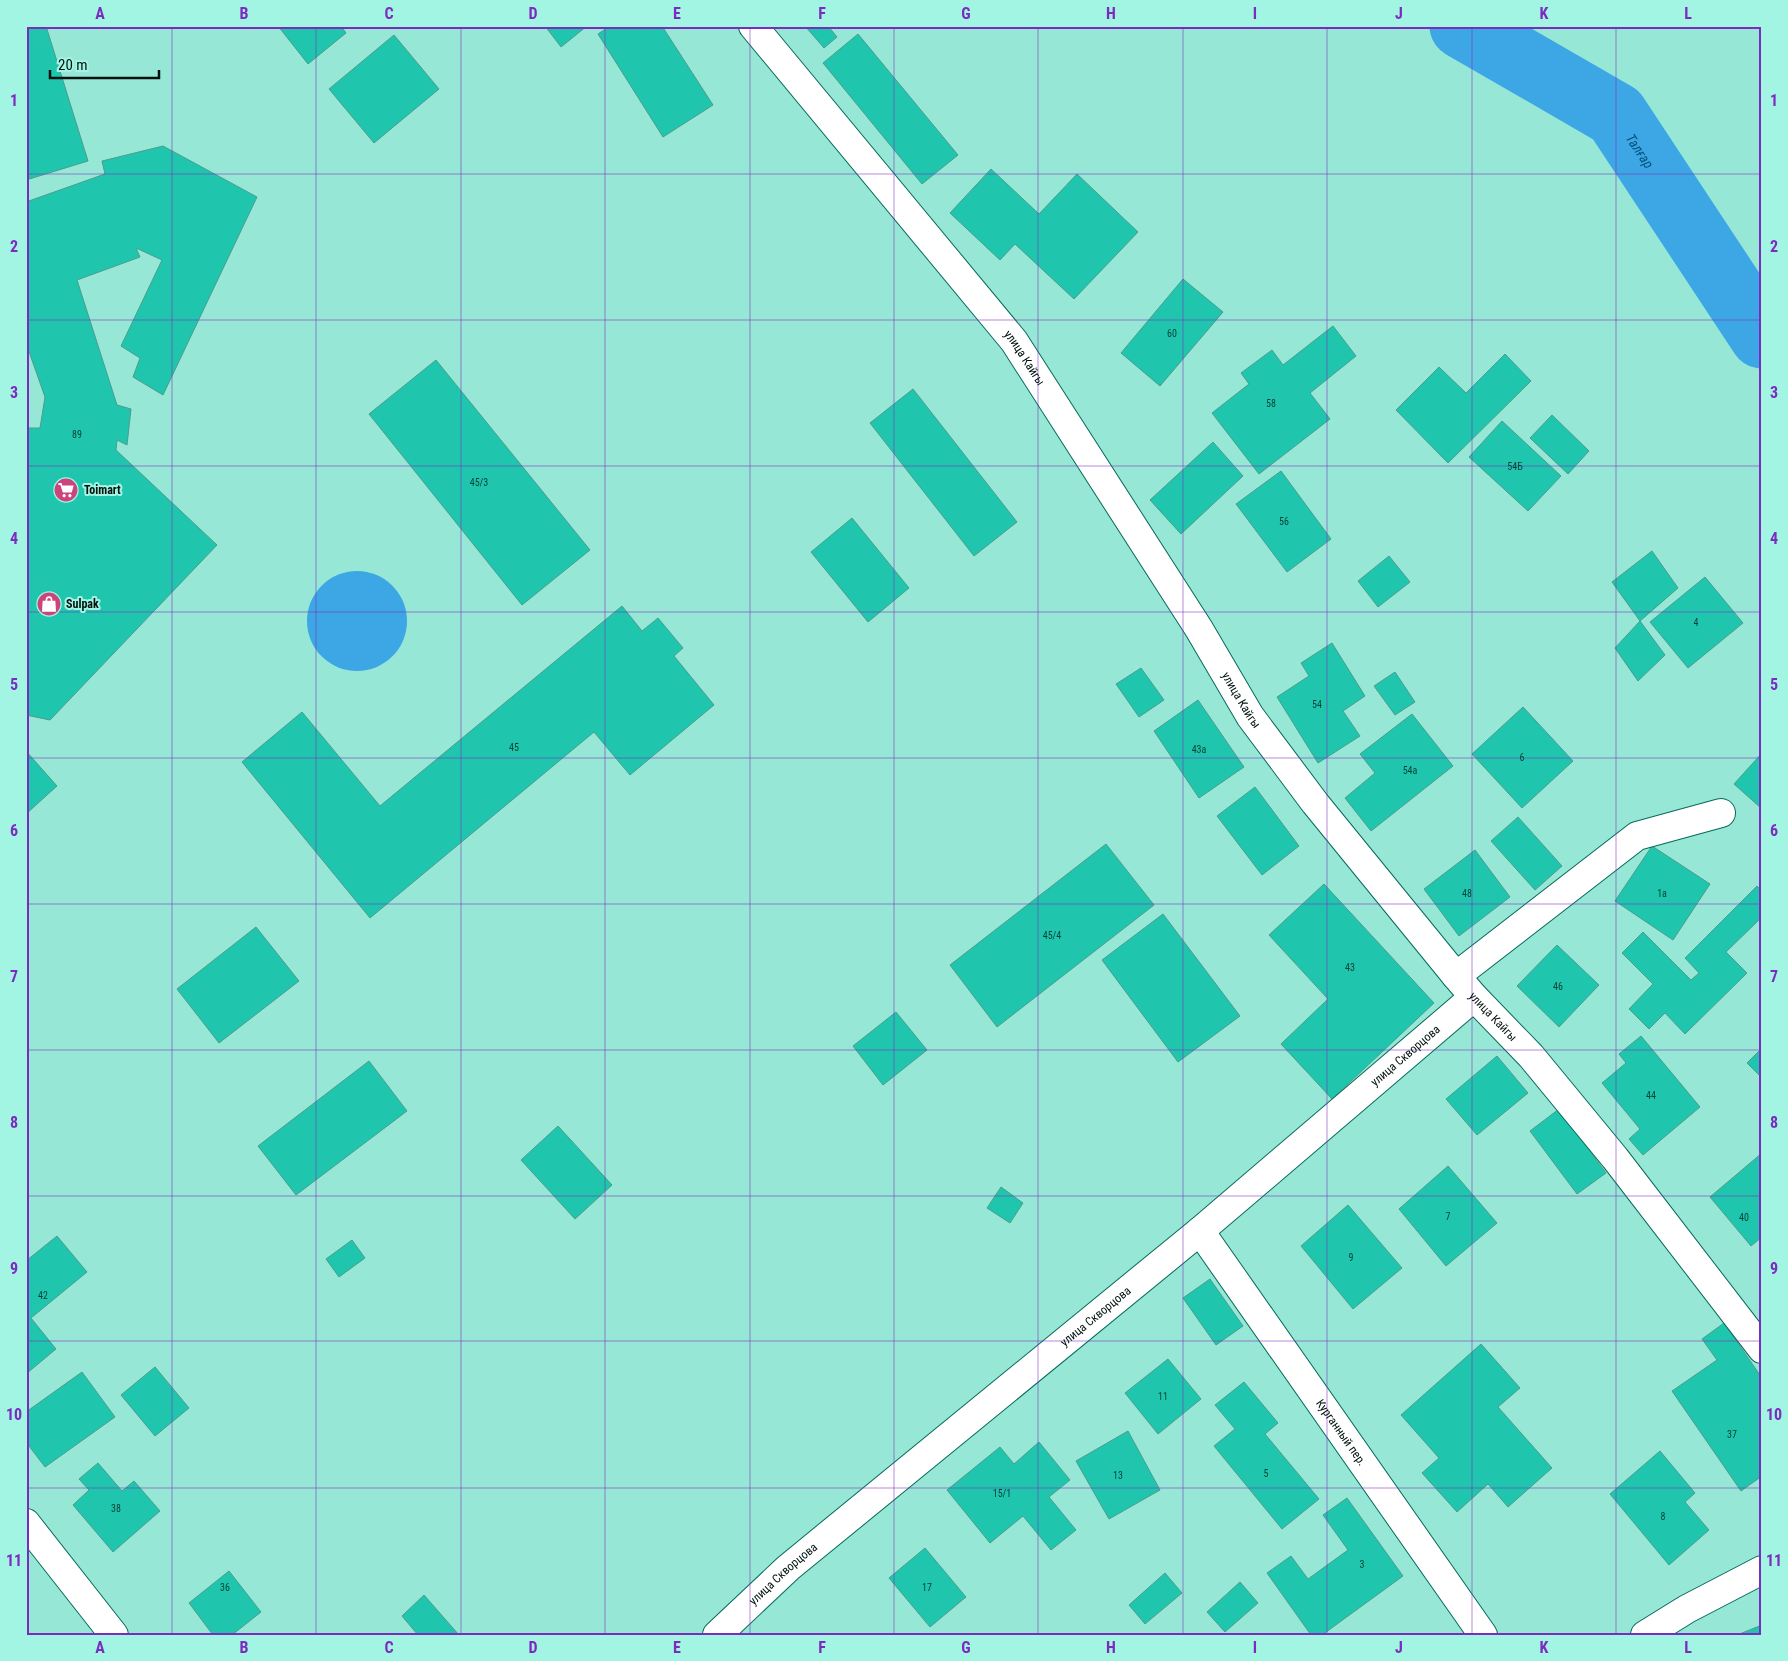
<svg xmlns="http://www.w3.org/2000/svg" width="1788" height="1661" font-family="'Roboto Condensed',sans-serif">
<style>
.water{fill:#3da6e4}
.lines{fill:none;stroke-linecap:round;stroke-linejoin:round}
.river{stroke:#3da6e4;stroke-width:65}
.building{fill:#1fc6ad;stroke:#4b9d8d}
.minor-casing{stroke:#066a5b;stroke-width:30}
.minor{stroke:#fff;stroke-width:28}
.grid{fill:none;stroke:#7b2cbf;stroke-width:1;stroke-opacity:0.55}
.labels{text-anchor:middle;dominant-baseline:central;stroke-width:4;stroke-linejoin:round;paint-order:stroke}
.number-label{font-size:10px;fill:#083f36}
.street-label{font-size:12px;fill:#00120e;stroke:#a3f5e3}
.poi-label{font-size:12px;font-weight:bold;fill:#00120e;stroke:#a3f5e3;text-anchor:start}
.water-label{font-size:14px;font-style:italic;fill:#00547d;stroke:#a3f5e3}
.neatline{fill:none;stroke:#7b2cbf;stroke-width:2}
.grid-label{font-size:16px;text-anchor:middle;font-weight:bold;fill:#7b2cbf}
</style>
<rect width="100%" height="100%" fill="#96e7d6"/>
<!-- water -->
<circle class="water" cx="357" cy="621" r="50"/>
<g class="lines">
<!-- river -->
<path class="river" id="s1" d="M1462 26 1616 115 1762 336"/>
</g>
<!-- building -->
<g class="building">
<path d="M26 26H46L88 161 26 180Z"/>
<path d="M278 26H341L346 33 308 64Z"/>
<path d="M545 26H587L561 47Z"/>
<path d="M610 26H662L713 105 663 137 598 34Z"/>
<path d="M805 26H828L837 37 824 48Z"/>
<path d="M858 34 958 155 922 184 823 63Z"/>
<path d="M394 35 439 89 374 143 329 89Z"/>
<path d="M163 146 257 197 163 395 133 377 140 358 121 346 162 260 136 248 140 257 77 280 117 405 131 409 127 445 117 440 116 450 217 545 50 720 26 715V428H40L45 397 26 343V202L105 174 102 161Z"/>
<path d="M991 169 1039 214 1077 174 1138 232 1074 299 1015 244 1000 260 950 213Z"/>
<path d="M1183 279 1223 312 1160 386 1121 353Z"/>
<path d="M1333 326 1356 356 1310 393 1330 419 1259 474 1212 413 1249 384 1241 373 1272 350 1283 365Z"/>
<path d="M1505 354 1531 381 1448 463 1396 410 1439 367 1466 393Z"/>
<path d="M436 360 590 550 522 605 369 414Z"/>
<path d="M913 389 1017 522 974 556 870 423Z"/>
<path d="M1552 415 1589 451 1568 474 1530 438Z"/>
<path d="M1502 421 1561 476 1528 511 1469 457Z"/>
<path d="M1213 442 1243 476 1181 534 1150 500Z"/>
<path d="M1281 471 1331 539 1287 572 1236 504Z"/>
<path d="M852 518 909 588 868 622 811 552Z"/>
<path d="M1652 551 1678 588 1640 621 1612 582Z"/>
<path d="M1389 556 1410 582 1378 607 1358 581Z"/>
<path d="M1705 577 1743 623 1688 668 1650 622Z"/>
<path d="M622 606 642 631 658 618 683 648 674 656 714 705 630 775 594 732 370 918 242 762 302 712 380 806Z"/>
<path d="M1640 621 1665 655 1638 681 1615 648Z"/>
<path d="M1332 643 1365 696 1343 711 1360 736 1318 763 1277 697 1309 676 1301 663Z"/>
<path d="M1141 668 1164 700 1139 717 1116 684Z"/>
<path d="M1395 672 1415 702 1395 715 1374 686Z"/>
<path d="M1198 700 1244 767 1199 798 1154 731Z"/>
<path d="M1523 707 1573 761 1522 808 1472 754Z"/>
<path d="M1412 714 1453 766 1371 831 1345 798 1375 773 1360 754Z"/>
<path d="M26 751 57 786 26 814Z"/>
<path d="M1762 753V809L1734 784Z"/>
<path d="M1255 787 1299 846 1262 875 1217 816Z"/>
<path d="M1518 817 1562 866 1535 890 1491 841Z"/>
<path d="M1106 844 1154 905 997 1027 950 965Z"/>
<path d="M1652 846 1710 884 1673 940 1615 901Z"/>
<path d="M1475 850 1510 897 1459 936 1424 889Z"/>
<path d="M1324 884 1434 1003 1332 1099 1281 1044 1328 999 1269 935Z"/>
<path d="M1757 886 1762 891V917L1726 952 1747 973 1685 1034 1665 1013 1649 1029 1629 1009 1653 984 1622 953 1643 932 1691 980 1699 973 1685 958Z"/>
<path d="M1163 914 1240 1016 1178 1062 1102 960Z"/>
<path d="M256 927 299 981 219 1043 177 989Z"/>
<path d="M1557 945 1599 985 1559 1027 1517 986Z"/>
<path d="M896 1012 927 1050 883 1085 853 1046Z"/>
<path d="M1641 1036 1700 1107 1643 1155 1629 1139 1640 1129 1602 1083 1626 1063 1619 1054Z"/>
<path d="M1762 1048V1078L1747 1063Z"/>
<path d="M1497 1056 1528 1093 1477 1135 1446 1099Z"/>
<path d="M369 1061 407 1111 296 1195 258 1146Z"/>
<path d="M1559 1109 1606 1173 1577 1194 1530 1131Z"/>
<path d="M558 1126 612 1185 575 1219 521 1160Z"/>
<path d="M1762 1153V1237L1751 1246 1710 1197Z"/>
<path d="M1448 1166 1497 1223 1446 1266 1399 1209Z"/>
<path d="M1001 1187 1023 1203 1010 1223 987 1208Z"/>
<path d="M1348 1205 1402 1268 1353 1309 1301 1246Z"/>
<path d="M57 1236 87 1272 31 1318 56 1349 26 1374V1261Z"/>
<path d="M352 1240 365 1258 339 1277 326 1259Z"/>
<path d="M1210 1279 1243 1326 1216 1345 1183 1298Z"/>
<path d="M1724 1323 1762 1378V1476L1741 1491 1672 1391 1717 1360 1702 1339Z"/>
<path d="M1481 1344 1520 1388 1498 1407 1552 1468 1508 1507 1488 1484 1457 1512 1422 1473 1439 1458 1401 1415Z"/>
<path d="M1168 1359 1201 1399 1158 1434 1125 1393Z"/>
<path d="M155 1367 189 1408 155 1436 121 1395Z"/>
<path d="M82 1372 115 1417 45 1467 26 1442V1412Z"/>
<path d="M1244 1382 1278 1423 1265 1434 1319 1499 1282 1529 1214 1446 1235 1429 1215 1405Z"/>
<path d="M1128 1431 1160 1490 1109 1519 1076 1461Z"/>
<path d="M1039 1442 1070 1480 1049 1497 1076 1530 1051 1550 1023 1516 990 1543 947 1490 1000 1447 1014 1464Z"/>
<path d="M1660 1451 1695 1493 1685 1502 1709 1530 1669 1565 1610 1494Z"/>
<path d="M98 1463 122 1491 134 1481 160 1511 113 1552 73 1505 89 1490 79 1479Z"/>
<path d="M1347 1498 1403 1576 1322 1635H1311L1267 1573 1291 1556 1308 1579 1348 1550 1323 1515Z"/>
<path d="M925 1548 966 1597 930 1627 889 1578Z"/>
<path d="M229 1571 261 1612 232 1635H213L189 1603Z"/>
<path d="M1165 1573 1182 1593 1145 1624 1129 1605Z"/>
<path d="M1240 1582 1258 1603 1225 1632 1207 1612Z"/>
<path d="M424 1595 459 1635H418L402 1616Z"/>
<path d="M1762 1625V1635H1737Z"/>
</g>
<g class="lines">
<defs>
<g id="minor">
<path id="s2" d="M753 26 1014 341 1199 629 1250 716 1315 803 1456 976 1474 997 1531 1056 1615 1158 1762 1349"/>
<path d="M1456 976 1637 836 1721 813"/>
<path id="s3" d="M1200 1231 1483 1635"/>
<path d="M26 1523 114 1635"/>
<path id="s4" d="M717 1635 788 1568 1200 1231 1474 997"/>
<path d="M1645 1635 1687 1609 1762 1570"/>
</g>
</defs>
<!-- minor casing -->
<use href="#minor" class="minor-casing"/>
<!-- minor -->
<use href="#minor" class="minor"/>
</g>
<!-- grid -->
<path class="grid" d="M172 26V1635M316 26V1635M461 26V1635M605 26V1635M750 26V1635M894 26V1635M1038 26V1635M1183 26V1635M1327 26V1635M1472 26V1635M1616 26V1635M26 174H1762M26 320H1762M26 466H1762M26 612H1762M26 758H1762M26 904H1762M26 1050H1762M26 1196H1762M26 1341H1762M26 1488H1762"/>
<!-- icons -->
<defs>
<symbol id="supermarket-disc" viewBox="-11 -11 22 22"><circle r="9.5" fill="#cd437b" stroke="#a3f5e3"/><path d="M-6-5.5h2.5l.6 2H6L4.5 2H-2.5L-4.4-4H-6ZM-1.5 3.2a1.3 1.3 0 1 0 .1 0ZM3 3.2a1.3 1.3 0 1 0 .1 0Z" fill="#fff"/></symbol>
<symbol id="shop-disc" viewBox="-11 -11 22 22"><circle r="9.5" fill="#cd437b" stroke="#a3f5e3"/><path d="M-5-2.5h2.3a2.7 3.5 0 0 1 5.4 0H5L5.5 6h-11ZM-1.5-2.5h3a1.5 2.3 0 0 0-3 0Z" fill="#fff"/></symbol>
</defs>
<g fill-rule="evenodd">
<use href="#supermarket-disc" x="52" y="476" width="28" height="28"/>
<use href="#shop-disc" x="35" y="590" width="28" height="28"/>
</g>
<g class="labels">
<!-- number labels -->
<g class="number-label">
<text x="1172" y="333">60</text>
<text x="1271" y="403">58</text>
<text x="77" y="434">89</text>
<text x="1515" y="466">54Б</text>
<text x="479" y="482">45/3</text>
<text x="1284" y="521">56</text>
<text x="1696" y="622">4</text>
<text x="1317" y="704">54</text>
<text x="514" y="747">45</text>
<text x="1199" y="749">43а</text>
<text x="1522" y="757">6</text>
<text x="1410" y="770">54а</text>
<text x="1467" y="893">48</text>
<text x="1662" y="893">1а</text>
<text x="1052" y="935">45/4</text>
<text x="1350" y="967">43</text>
<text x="1558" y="986">46</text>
<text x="1651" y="1095">44</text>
<text x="1448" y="1216">7</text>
<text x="1744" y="1217">40</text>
<text x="1351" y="1257">9</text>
<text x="43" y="1295">42</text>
<text x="1163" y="1396">11</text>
<text x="1732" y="1434">37</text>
<text x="1266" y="1473">5</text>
<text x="1118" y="1475">13</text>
<text x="1002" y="1493">15/1</text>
<text x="116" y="1508">38</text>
<text x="1663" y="1516">8</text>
<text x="1362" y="1564">3</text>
<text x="225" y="1587">36</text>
<text x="927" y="1587">17</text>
</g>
<!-- street labels -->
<g class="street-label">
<text stroke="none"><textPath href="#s2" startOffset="429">улица Кайгы</textPath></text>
<text stroke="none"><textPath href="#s2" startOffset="834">улица Кайгы</textPath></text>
<text stroke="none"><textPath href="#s2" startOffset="1239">улица Кайгы</textPath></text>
<text stroke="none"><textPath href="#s4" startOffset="900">улица Скворцова</textPath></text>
<text stroke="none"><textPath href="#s4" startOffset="495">улица Скворцова</textPath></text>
<text stroke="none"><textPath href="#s3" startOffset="246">Курганный пер.</textPath></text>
<text stroke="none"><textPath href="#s4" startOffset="90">улица Скворцова</textPath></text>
</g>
<!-- poi labels -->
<g class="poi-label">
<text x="84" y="490">Toimart</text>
<text x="66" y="604">Sulpak</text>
</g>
<!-- water labels -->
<g class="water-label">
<text stroke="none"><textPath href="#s1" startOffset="221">Талғар</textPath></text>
</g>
</g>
<!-- border -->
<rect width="1788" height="1661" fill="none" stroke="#a3f5e3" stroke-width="55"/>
<!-- scale -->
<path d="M50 70v8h109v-8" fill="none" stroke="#00120e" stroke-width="2.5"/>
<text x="58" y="70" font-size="15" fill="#00120e" stroke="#a3f5e3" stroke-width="4" paint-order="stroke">20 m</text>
<rect x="28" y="28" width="1732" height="1606" class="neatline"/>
<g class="grid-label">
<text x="100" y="19">A</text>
<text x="244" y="19">B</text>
<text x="389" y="19">C</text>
<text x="533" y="19">D</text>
<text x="677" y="19">E</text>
<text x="822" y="19">F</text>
<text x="966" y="19">G</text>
<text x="1111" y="19">H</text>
<text x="1255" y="19">I</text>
<text x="1399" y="19">J</text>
<text x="1544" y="19">K</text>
<text x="1688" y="19">L</text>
<text x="14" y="106">1</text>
<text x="1774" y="106">1</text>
<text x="14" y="252">2</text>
<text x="1774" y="252">2</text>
<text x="14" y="398">3</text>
<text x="1774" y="398">3</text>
<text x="14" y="544">4</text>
<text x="1774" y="544">4</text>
<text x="14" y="690">5</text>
<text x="1774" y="690">5</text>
<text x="14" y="836">6</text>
<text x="1774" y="836">6</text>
<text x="14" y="982">7</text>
<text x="1774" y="982">7</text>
<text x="14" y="1128">8</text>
<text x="1774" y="1128">8</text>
<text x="14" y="1274">9</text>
<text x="1774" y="1274">9</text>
<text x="14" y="1420">10</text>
<text x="1774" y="1420">10</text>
<text x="14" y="1566">11</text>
<text x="1774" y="1566">11</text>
<text x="100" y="1653">A</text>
<text x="244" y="1653">B</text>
<text x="389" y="1653">C</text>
<text x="533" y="1653">D</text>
<text x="677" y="1653">E</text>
<text x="822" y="1653">F</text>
<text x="966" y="1653">G</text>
<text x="1111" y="1653">H</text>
<text x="1255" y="1653">I</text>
<text x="1399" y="1653">J</text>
<text x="1544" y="1653">K</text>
<text x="1688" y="1653">L</text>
</g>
</svg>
